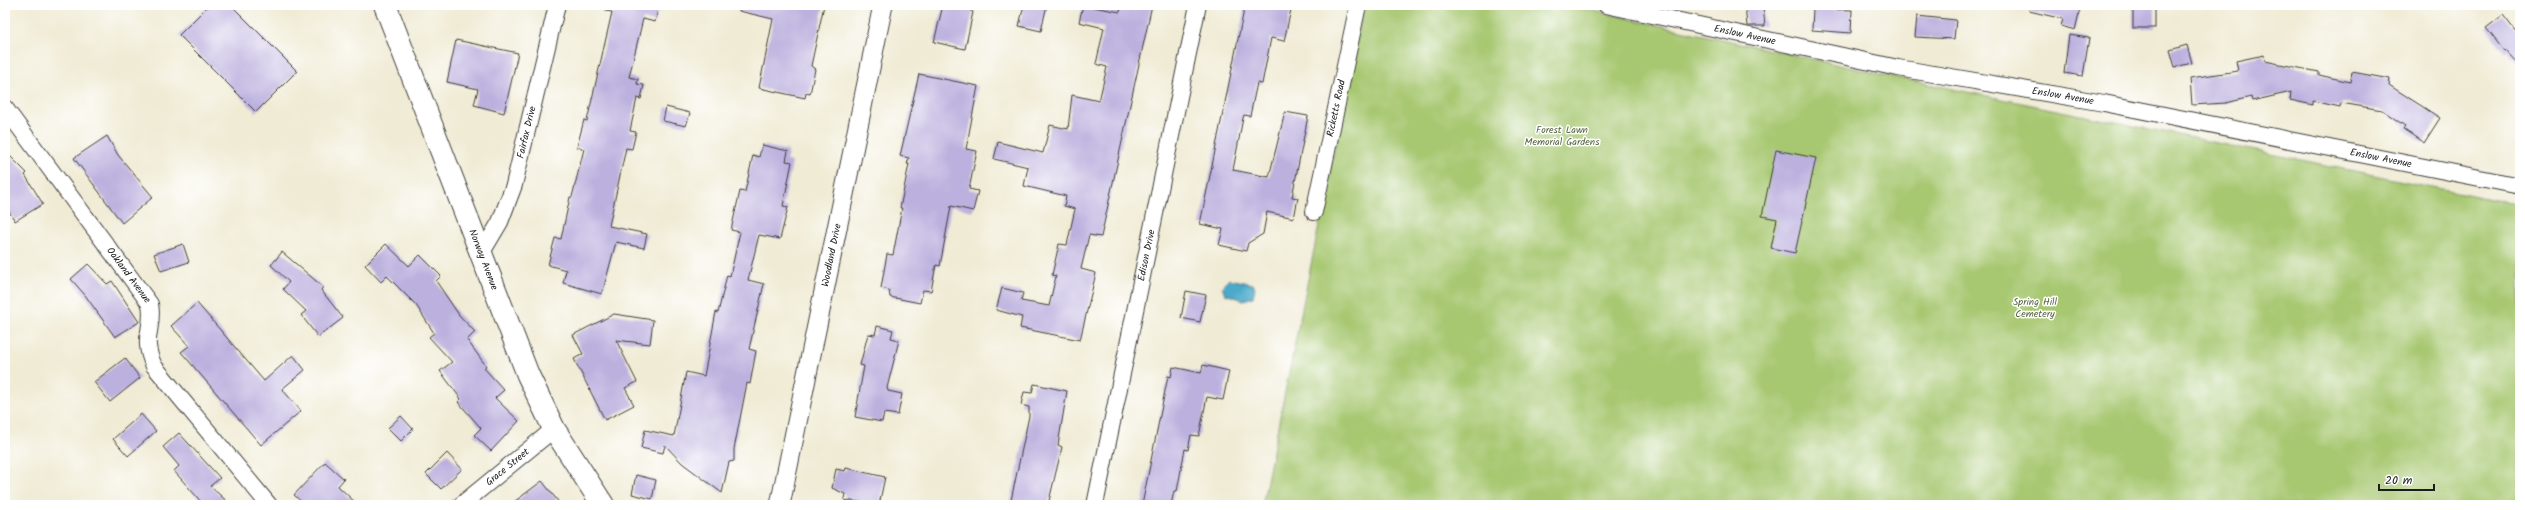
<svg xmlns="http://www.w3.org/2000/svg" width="2525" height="510" font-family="Kalam,sans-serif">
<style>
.green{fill:#a7c871;stroke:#627246}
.water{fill:#4baaca;stroke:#346373}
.building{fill:#bcb0de}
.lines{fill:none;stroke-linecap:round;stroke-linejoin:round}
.minor-casing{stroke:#3c3b38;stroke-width:18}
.tertiary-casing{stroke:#3c3b38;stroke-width:21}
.secondary-casing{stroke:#3c3b38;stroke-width:24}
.minor{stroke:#fff;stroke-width:16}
.tertiary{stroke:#fff;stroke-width:19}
.secondary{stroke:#fff;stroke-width:22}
.labels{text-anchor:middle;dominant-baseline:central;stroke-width:3;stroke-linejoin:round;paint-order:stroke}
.street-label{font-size:10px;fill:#1c1c1c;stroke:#fff}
.park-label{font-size:10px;fill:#54613e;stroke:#fff}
</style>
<rect width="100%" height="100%" fill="#fff"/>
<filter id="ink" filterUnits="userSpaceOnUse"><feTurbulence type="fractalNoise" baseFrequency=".025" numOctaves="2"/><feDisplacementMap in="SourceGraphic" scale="8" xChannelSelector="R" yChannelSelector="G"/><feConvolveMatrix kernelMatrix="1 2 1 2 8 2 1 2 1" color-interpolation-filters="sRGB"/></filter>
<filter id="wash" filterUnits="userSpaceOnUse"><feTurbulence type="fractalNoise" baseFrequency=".012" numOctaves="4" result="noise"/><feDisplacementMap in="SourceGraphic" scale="16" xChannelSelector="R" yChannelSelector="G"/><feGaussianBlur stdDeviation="0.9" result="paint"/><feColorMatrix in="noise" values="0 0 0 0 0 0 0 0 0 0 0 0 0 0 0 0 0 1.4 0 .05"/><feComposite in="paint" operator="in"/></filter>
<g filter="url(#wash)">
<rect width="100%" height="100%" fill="#f0ebd4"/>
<!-- green -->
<path class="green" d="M1364 5H1567L1880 74 2520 205V505H1262Z"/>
<!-- water -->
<path class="water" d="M1229 279 1253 284 1255 288 1253 297 1244 300 1225 294 1222 286Z"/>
<g id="blocks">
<!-- building -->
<g class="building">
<path d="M209 5H231L297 71 256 112 179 35Z"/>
<path d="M607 5H659L655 22 643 19 629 77 638 79 637 84 644 85 641 99 637 98 630 131 636 132 632 149 626 148 609 226 647 234 644 248 616 242 602 294 563 283 566 270 548 265 555 238 561 239 570 197H572L584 149 577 147 584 120 587 121 612 12 606 11Z"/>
<path d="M740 5H824L811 66 815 69 810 94 806 93 805 98 759 88 773 19 739 11Z"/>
<path d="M943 5H959L973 12 965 49 934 42Z"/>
<path d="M1024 5H1047L1041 31 1019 26Z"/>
<path d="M1083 5 1120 12 1122 5H1152L1101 237 1089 235 1081 269 1096 273 1080 340 1020 328 1022 317 996 310 1002 288 1023 293 1021 301 1049 306 1056 276 1052 275 1059 244 1067 245 1075 209 1064 206 1066 196 1024 186 1028 167 994 159 998 142 1043 153 1050 125 1068 129 1072 95 1099 101 1107 67 1096 64 1104 28 1079 22Z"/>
<path d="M1245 5H1292L1284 41 1271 38 1262 84 1257 83 1250 116 1244 115 1243 118 1233 170 1269 177 1285 112 1308 116 1292 197 1298 198 1294 218 1267 212 1263 234 1248 243 1246 251 1219 245 1223 229 1200 224Z"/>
<path d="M1745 5H1763L1765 26H1747Z"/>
<path d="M2030 5H2081L2075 30 2061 26 2063 19 2029 11Z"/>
<rect x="2133" y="5" width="22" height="23"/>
<path d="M1813 9 1852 10 1851 33 1812 30Z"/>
<path d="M2503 15 2520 37V65L2507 51 2505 52 2486 28Z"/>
<path d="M1917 16 1956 20 1954 39 1915 37Z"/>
<path d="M2069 35 2089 38 2083 76 2064 73Z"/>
<path d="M456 40 518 53 504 113 474 105 478 89 447 82Z"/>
<path d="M2187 45 2192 63 2175 67 2170 50Z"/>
<path d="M2264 55 2265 61 2319 72V75L2350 82 2352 72 2390 79 2389 85 2440 118 2424 143 2403 129 2405 126 2382 110 2341 103 2340 107 2313 101V105L2290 100 2291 92 2252 101 2251 97 2226 103 2192 105 2190 78 2238 71 2236 61Z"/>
<path d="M919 74 978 86 966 149 977 151 969 189 978 191 973 211 951 206 940 266 936 265 931 291 923 290 920 303 890 297 889 290 881 288 887 254 893 255 902 208H900L909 164H907L909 158 900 156Z"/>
<path d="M666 107 690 113 686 126 663 121Z"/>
<path d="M107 136 118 155 153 197 122 223 74 158Z"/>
<path d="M762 145 788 151 786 161 792 162 783 206 788 207 780 239 759 235 748 280 764 284 749 349 756 351 750 384 747 383 734 449V461L729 462 722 493 682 463 665 445 663 453 641 448 645 430 674 436 686 372 704 376 716 312 718 313 727 275 730 276 740 232 731 230 740 191 745 192 753 155 759 157Z"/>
<path d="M1776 150 1816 158 1795 253 1771 248 1777 219 1762 216Z"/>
<path d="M5 151 27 173 25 175 43 204 15 221 5 205Z"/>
<path d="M183 244 189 262 161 271 154 254Z"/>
<path d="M386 244 409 266 420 255 441 276 436 281 459 315 475 332 467 340 486 366 484 368 504 390 495 398 519 421 491 451 474 435 481 428 458 402 461 399 440 371 452 362 429 337 434 333 416 305 387 276 381 282 365 265Z"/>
<path d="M282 252 323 287 321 290 343 318 318 337 301 315 306 311 283 289 289 282 271 265Z"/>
<path d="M88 264 107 284 112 281 139 322 115 337 85 295 71 279Z"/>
<path d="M1186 291 1206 295 1200 322 1181 318Z"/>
<path d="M197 303 264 381 293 355 305 370 282 389 301 411 261 445 181 352 189 346 171 326Z"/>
<path d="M614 314 653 320 650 344 616 340 637 382 625 388 634 405 605 420 574 359 583 354 573 335Z"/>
<path d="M877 326 893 330 891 338 899 340 887 388 888 391 902 394 898 415 884 413 882 422 855 417 864 366 860 365 868 334 875 335Z"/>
<path d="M125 358 140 378 110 402 94 382Z"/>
<path d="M1203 365 1229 371 1223 400 1207 397 1199 436 1191 435 1188 450 1185 449 1177 491H1174L1171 505H1142L1168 376 1171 377 1173 367 1201 373Z"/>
<path d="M1034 384 1067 391 1058 445 1062 447 1048 505H1010L1029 416V407L1021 405 1024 392 1032 393Z"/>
<path d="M141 414 156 431 128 456 113 439Z"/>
<path d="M401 416 413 429 401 441 388 428Z"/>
<path d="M179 433 220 478 210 486 231 505H204L174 471 179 466 163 447Z"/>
<path d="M447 453 462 469 441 489 426 474Z"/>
<path d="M325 462 344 479 338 486 358 505H305L294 495Z"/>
<path d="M846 468 885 477 879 505 844 500 845 494 832 488 836 469 845 471Z"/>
<path d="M636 475 656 480 652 499 632 494Z"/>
<path d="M542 481 561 505H510Z"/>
</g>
</g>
</g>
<g filter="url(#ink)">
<use href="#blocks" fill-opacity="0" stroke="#3c3b38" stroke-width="1"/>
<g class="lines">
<defs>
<g id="minor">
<path id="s1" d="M1606 5 1898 68 2104 103 2520 186"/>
<path id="s2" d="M5 108 150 304C155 329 140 336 154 366L269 505"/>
<path id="s3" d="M1314 212 1358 5"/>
<path id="s4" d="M481 254 500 222 514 185 557 5"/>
<path id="s5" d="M461 505 554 429"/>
<path id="s6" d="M1095 505 1198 5"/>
</g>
<g id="tertiary">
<path id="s7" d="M780 505 883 5"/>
</g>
<g id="secondary">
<path id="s8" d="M385 5 528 375 554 429 603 505"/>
</g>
</defs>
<!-- minor casing -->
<use href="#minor" class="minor-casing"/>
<!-- tertiary casing -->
<use href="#tertiary" class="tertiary-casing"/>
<!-- secondary casing -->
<use href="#secondary" class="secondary-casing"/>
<!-- minor -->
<use href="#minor" class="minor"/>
<!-- tertiary -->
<use href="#tertiary" class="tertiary"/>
<!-- secondary -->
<use href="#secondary" class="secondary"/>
</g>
</g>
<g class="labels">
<!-- street labels -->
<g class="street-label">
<text stroke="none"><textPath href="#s1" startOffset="142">Enslow Avenue</textPath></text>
<text stroke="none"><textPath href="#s1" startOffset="466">Enslow Avenue</textPath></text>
<text stroke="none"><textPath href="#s3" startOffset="106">Ricketts Road</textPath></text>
<text stroke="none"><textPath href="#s4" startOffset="131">Fairfax Drive</textPath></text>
<text stroke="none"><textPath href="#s1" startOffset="790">Enslow Avenue</textPath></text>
<text stroke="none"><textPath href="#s7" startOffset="255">Woodland Drive</textPath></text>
<text stroke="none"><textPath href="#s6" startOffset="255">Edison Drive</textPath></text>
<text stroke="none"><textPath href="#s8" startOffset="273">Norway Avenue</textPath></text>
<text stroke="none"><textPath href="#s2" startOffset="208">Oakland Avenue</textPath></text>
<text stroke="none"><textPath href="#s5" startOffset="60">Grace Street</textPath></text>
</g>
<!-- park labels -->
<g class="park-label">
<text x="1562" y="130">Forest Lawn<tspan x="1562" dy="12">Memorial Gardens</tspan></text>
<text x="2035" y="302">Spring Hill<tspan x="2035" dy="12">Cemetery</tspan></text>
</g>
</g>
<!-- margin -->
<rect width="2525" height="510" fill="none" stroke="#fff" stroke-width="20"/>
<!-- scale -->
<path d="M2379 484v6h55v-6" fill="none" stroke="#1c1c1c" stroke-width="2"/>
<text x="2385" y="484" font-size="12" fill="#1c1c1c" stroke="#ffffff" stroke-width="3" paint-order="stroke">20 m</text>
</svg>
